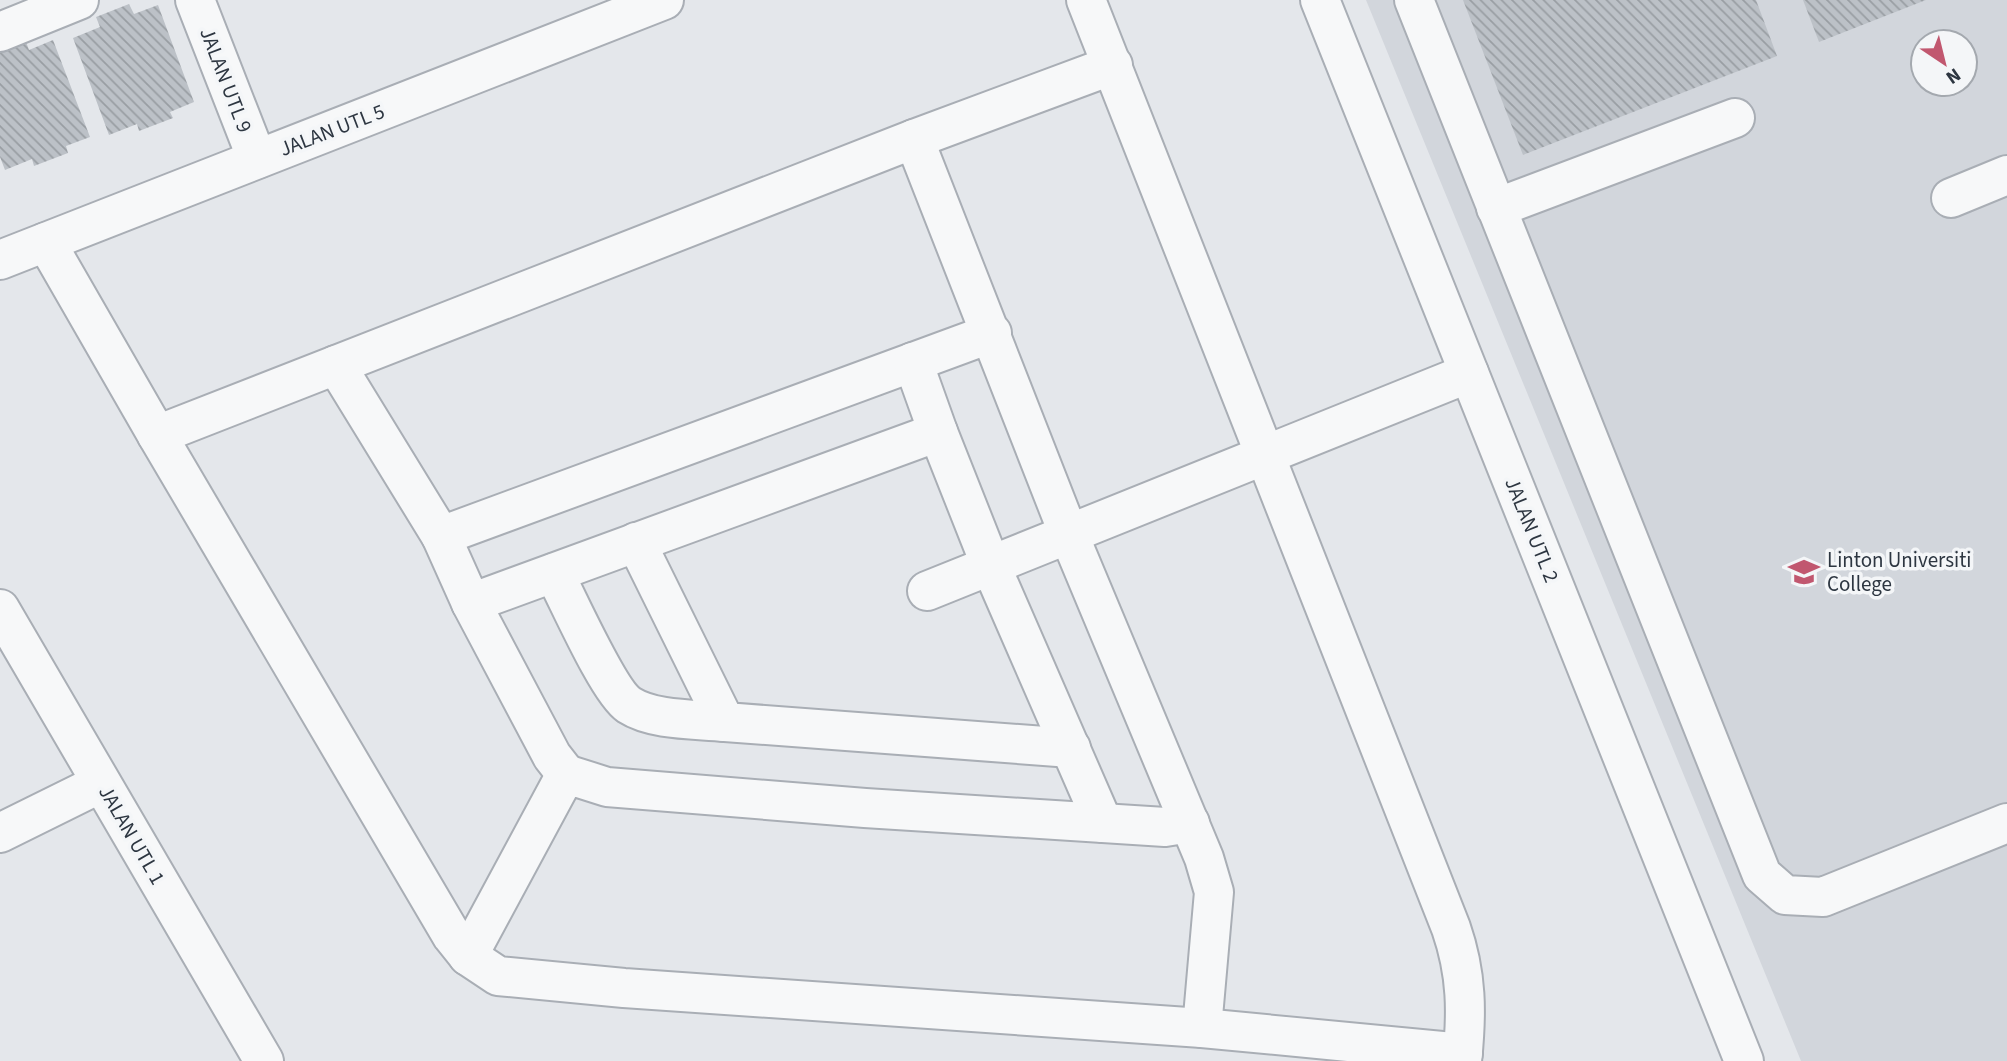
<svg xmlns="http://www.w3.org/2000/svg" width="2007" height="1061" font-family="'Source Sans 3',sans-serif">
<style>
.built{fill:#d2d6dc;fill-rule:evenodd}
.building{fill:url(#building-back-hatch)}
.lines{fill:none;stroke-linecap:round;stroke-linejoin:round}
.minor-casing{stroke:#a9aeb5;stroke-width:42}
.minor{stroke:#f7f8f9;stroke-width:38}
.labels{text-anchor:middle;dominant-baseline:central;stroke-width:7;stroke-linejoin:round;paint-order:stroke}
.street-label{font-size:21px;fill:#2d3641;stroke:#f4f6f8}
.poi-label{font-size:21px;fill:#2d3641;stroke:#f4f6f8;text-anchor:start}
</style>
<defs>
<pattern id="building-back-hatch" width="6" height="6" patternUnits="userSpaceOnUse" patternTransform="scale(1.75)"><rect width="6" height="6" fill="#bcc1c7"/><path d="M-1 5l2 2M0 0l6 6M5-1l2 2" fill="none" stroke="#999ea3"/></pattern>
</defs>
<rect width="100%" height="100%" fill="#e4e7eb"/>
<!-- built -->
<path class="built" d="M1366 0H2007V1061H1801ZM1923 42H1965V84H1923Z"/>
<!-- building -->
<g class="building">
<path d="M1463 0H1756L1777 56 1523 155Z"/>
<path d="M1803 0H1926L1819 42Z"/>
<path d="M129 4 134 14 158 5 194 102 170 112 173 118 139 131 137 124 109 135 73 38 100 27 96 17Z"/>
<path d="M25 39 29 50 53 40 90 137 66 146 68 153 34 166 32 159 5 170 0 157V48Z"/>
</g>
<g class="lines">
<defs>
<g id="minor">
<path d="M195 0 257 159"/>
<path d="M1086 0 1451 928C1467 974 1467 1013 1462 1061"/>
<path d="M1320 0 1744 1061"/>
<path d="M1414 0 1762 875 1785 895 1823 897 2007 823"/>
<path d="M0 32 79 0"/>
<path d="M1113 65 914 139 157 435 452 936 468 956 498 976 624 988 1202 1028 1463 1053"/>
<path d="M914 139 1069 535 1204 858 1214 892 1202 1028"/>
<path d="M1951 198 2007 175"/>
<path d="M1496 208 1735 118"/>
<path d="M46 242 157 435"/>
<path d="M0 260 664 0"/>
<path d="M336 365 441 536 992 333"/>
<path d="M938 432 991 566 1103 823"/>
<path d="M441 536 471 603 552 756 566 774"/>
<path d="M636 542 725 722 1071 748"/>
<path d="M554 573C568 599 608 691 629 705 654 721 696 719 725 722"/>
<path d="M927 591 1469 373"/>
<path d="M471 603 938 432 913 362"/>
<path d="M0 609 264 1061"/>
<path d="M0 833 101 783"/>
<path d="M468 956 566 774 607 787 865 808 1165 827 1190 823"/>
</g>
</defs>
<!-- minor casing -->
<use href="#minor" class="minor-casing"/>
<!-- minor -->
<use href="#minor" class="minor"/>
</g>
<!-- icons -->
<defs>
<symbol id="university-bare" viewBox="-9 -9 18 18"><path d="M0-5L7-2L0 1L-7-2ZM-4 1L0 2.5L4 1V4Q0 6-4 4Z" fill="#c1576f" stroke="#f4f6f8" stroke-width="2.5" paint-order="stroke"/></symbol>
</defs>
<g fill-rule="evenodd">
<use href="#university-bare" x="1782" y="550" width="44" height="44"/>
</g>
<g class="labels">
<!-- street labels -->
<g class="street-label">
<text transform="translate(226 80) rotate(69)">JALAN UTL 9</text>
<text transform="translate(332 130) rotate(-21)">JALAN UTL 5</text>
<text transform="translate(1532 530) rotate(68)">JALAN UTL 2</text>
<text transform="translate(132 835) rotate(60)">JALAN UTL 1</text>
</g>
<!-- poi labels -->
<g class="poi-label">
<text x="1827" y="560">Linton Universiti<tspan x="1827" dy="24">College</tspan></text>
</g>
</g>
<!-- north arrow -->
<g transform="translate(1944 63) rotate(145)"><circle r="33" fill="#f4f6f8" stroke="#a4a9af" stroke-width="2"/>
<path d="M0-5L12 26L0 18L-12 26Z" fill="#c1576f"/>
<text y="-10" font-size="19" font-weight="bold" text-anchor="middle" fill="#2d3641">N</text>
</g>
</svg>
